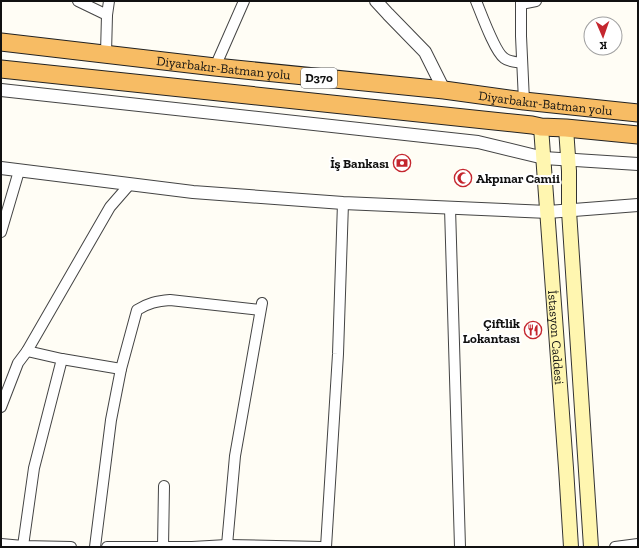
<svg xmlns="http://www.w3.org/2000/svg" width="639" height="548" font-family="'Zilla Slab',serif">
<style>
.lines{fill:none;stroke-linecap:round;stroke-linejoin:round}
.minor-casing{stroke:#444;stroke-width:12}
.tertiary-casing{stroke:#444;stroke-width:14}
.secondary-casing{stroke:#333;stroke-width:16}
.trunk-casing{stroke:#222;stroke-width:19}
.minor{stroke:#fff;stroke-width:10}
.tertiary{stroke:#fff;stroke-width:12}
.secondary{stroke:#fff6b0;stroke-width:14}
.trunk{stroke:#f7bc64;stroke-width:17}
.labels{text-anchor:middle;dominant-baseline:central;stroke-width:4;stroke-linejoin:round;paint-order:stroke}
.shield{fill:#fff;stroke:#585858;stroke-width:1}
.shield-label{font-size:12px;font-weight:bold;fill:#111}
.street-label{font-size:13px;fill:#111;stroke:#fff}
.poi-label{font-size:13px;font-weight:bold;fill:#111;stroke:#fff;text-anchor:end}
</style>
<rect width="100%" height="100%" fill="#fffdf5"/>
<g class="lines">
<defs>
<g id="minor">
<path d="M78 1 107 15 106 53"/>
<path d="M476 1C481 13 495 52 504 58 509 62 517 62 522 63"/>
<path d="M521 1V36L524 101"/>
<path d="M521 4 536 1"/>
<path d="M107 15 109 1"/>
<path d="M215 67 244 1"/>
<path d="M450 208 460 547"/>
<path d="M1 232 19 171"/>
<path d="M27 351 62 359 121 369"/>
<path d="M1 407 18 363 27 351 110 207 130 184"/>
<path d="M1 544 23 546 71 547"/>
<path d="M227 545 235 456 262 303"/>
<path d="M23 546 34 468 62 359"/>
<path d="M95 547 111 420 121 369 137 310C148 303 157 301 170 300L260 310"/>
<path d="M107 547H192L227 545 321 547"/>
<path d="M163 547 164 486"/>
<path d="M326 547 338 354 343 203"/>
<path d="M615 547 638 544"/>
</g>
<g id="tertiary">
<path d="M376 1 388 14 425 52 444 90"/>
<path d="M1 90 478 142 544 158 638 164"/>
<path d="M1 168 193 192 343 203 548 212 638 205"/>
</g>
<g id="secondary">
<path id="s1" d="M541 127 566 468 571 547"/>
<path d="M566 128 569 171V211L591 547"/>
</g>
<g id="trunk">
<path id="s2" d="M1 42 215 67 444 90 524 101 638 113"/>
<path d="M1 69 532 125 541 127 566 128 638 135"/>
</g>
</defs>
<!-- minor casing -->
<use href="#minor" class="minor-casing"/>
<!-- tertiary casing -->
<use href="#tertiary" class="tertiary-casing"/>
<!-- secondary casing -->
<use href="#secondary" class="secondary-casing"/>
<!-- trunk casing -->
<use href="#trunk" class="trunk-casing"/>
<!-- minor -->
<use href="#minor" class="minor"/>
<!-- tertiary -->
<use href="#tertiary" class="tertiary"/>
<!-- secondary -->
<use href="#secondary" class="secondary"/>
<!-- trunk -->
<use href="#trunk" class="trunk"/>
</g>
<!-- icons -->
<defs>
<symbol id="bank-ring" viewBox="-11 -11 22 22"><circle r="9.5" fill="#fff" stroke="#c4262e" stroke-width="1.5"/><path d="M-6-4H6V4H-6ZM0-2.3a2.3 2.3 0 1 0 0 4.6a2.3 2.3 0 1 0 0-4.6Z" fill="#c4262e"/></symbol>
<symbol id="mosque-ring" viewBox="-11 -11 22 22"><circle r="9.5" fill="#fff" stroke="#c4262e" stroke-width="1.5"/><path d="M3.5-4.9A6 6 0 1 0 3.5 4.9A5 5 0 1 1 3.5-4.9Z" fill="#c4262e"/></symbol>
<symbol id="restaurant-ring" viewBox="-11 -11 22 22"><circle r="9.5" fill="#fff" stroke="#c4262e" stroke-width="1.5"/><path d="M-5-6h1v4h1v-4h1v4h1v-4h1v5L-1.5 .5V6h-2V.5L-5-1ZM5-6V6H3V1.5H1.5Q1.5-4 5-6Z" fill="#c4262e"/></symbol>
</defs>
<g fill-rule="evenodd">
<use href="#bank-ring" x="392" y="153" width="20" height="20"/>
<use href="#mosque-ring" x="453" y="168" width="20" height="20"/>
<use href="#restaurant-ring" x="523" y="320" width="20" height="20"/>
</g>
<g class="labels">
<!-- shield labels -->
<rect class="shield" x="301" y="68" width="36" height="20" rx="3"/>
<g class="shield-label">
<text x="319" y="78">D370</text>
</g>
<!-- street labels -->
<g class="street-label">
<text stroke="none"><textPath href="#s2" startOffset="224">Diyarbakır-Batman yolu</textPath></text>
<text stroke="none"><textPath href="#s2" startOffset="548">Diyarbakır-Batman yolu</textPath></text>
<text stroke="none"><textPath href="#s1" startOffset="211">İstasyon Caddesi</textPath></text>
</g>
<!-- poi labels -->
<g class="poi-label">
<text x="389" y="163">İş Bankası</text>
<text x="476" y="178" text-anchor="start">Akpınar Camii</text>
<text x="520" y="323">Çiftlik<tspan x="520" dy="15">Lokantası</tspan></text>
</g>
</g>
<!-- border -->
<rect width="639" height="548" fill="none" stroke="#111111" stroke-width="4"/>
<!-- north arrow -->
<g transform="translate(603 36) rotate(178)"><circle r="19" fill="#ffffff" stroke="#a0a0a0"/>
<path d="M0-3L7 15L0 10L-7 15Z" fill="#c4262e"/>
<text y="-6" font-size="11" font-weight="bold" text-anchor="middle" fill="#111111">K</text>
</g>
</svg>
